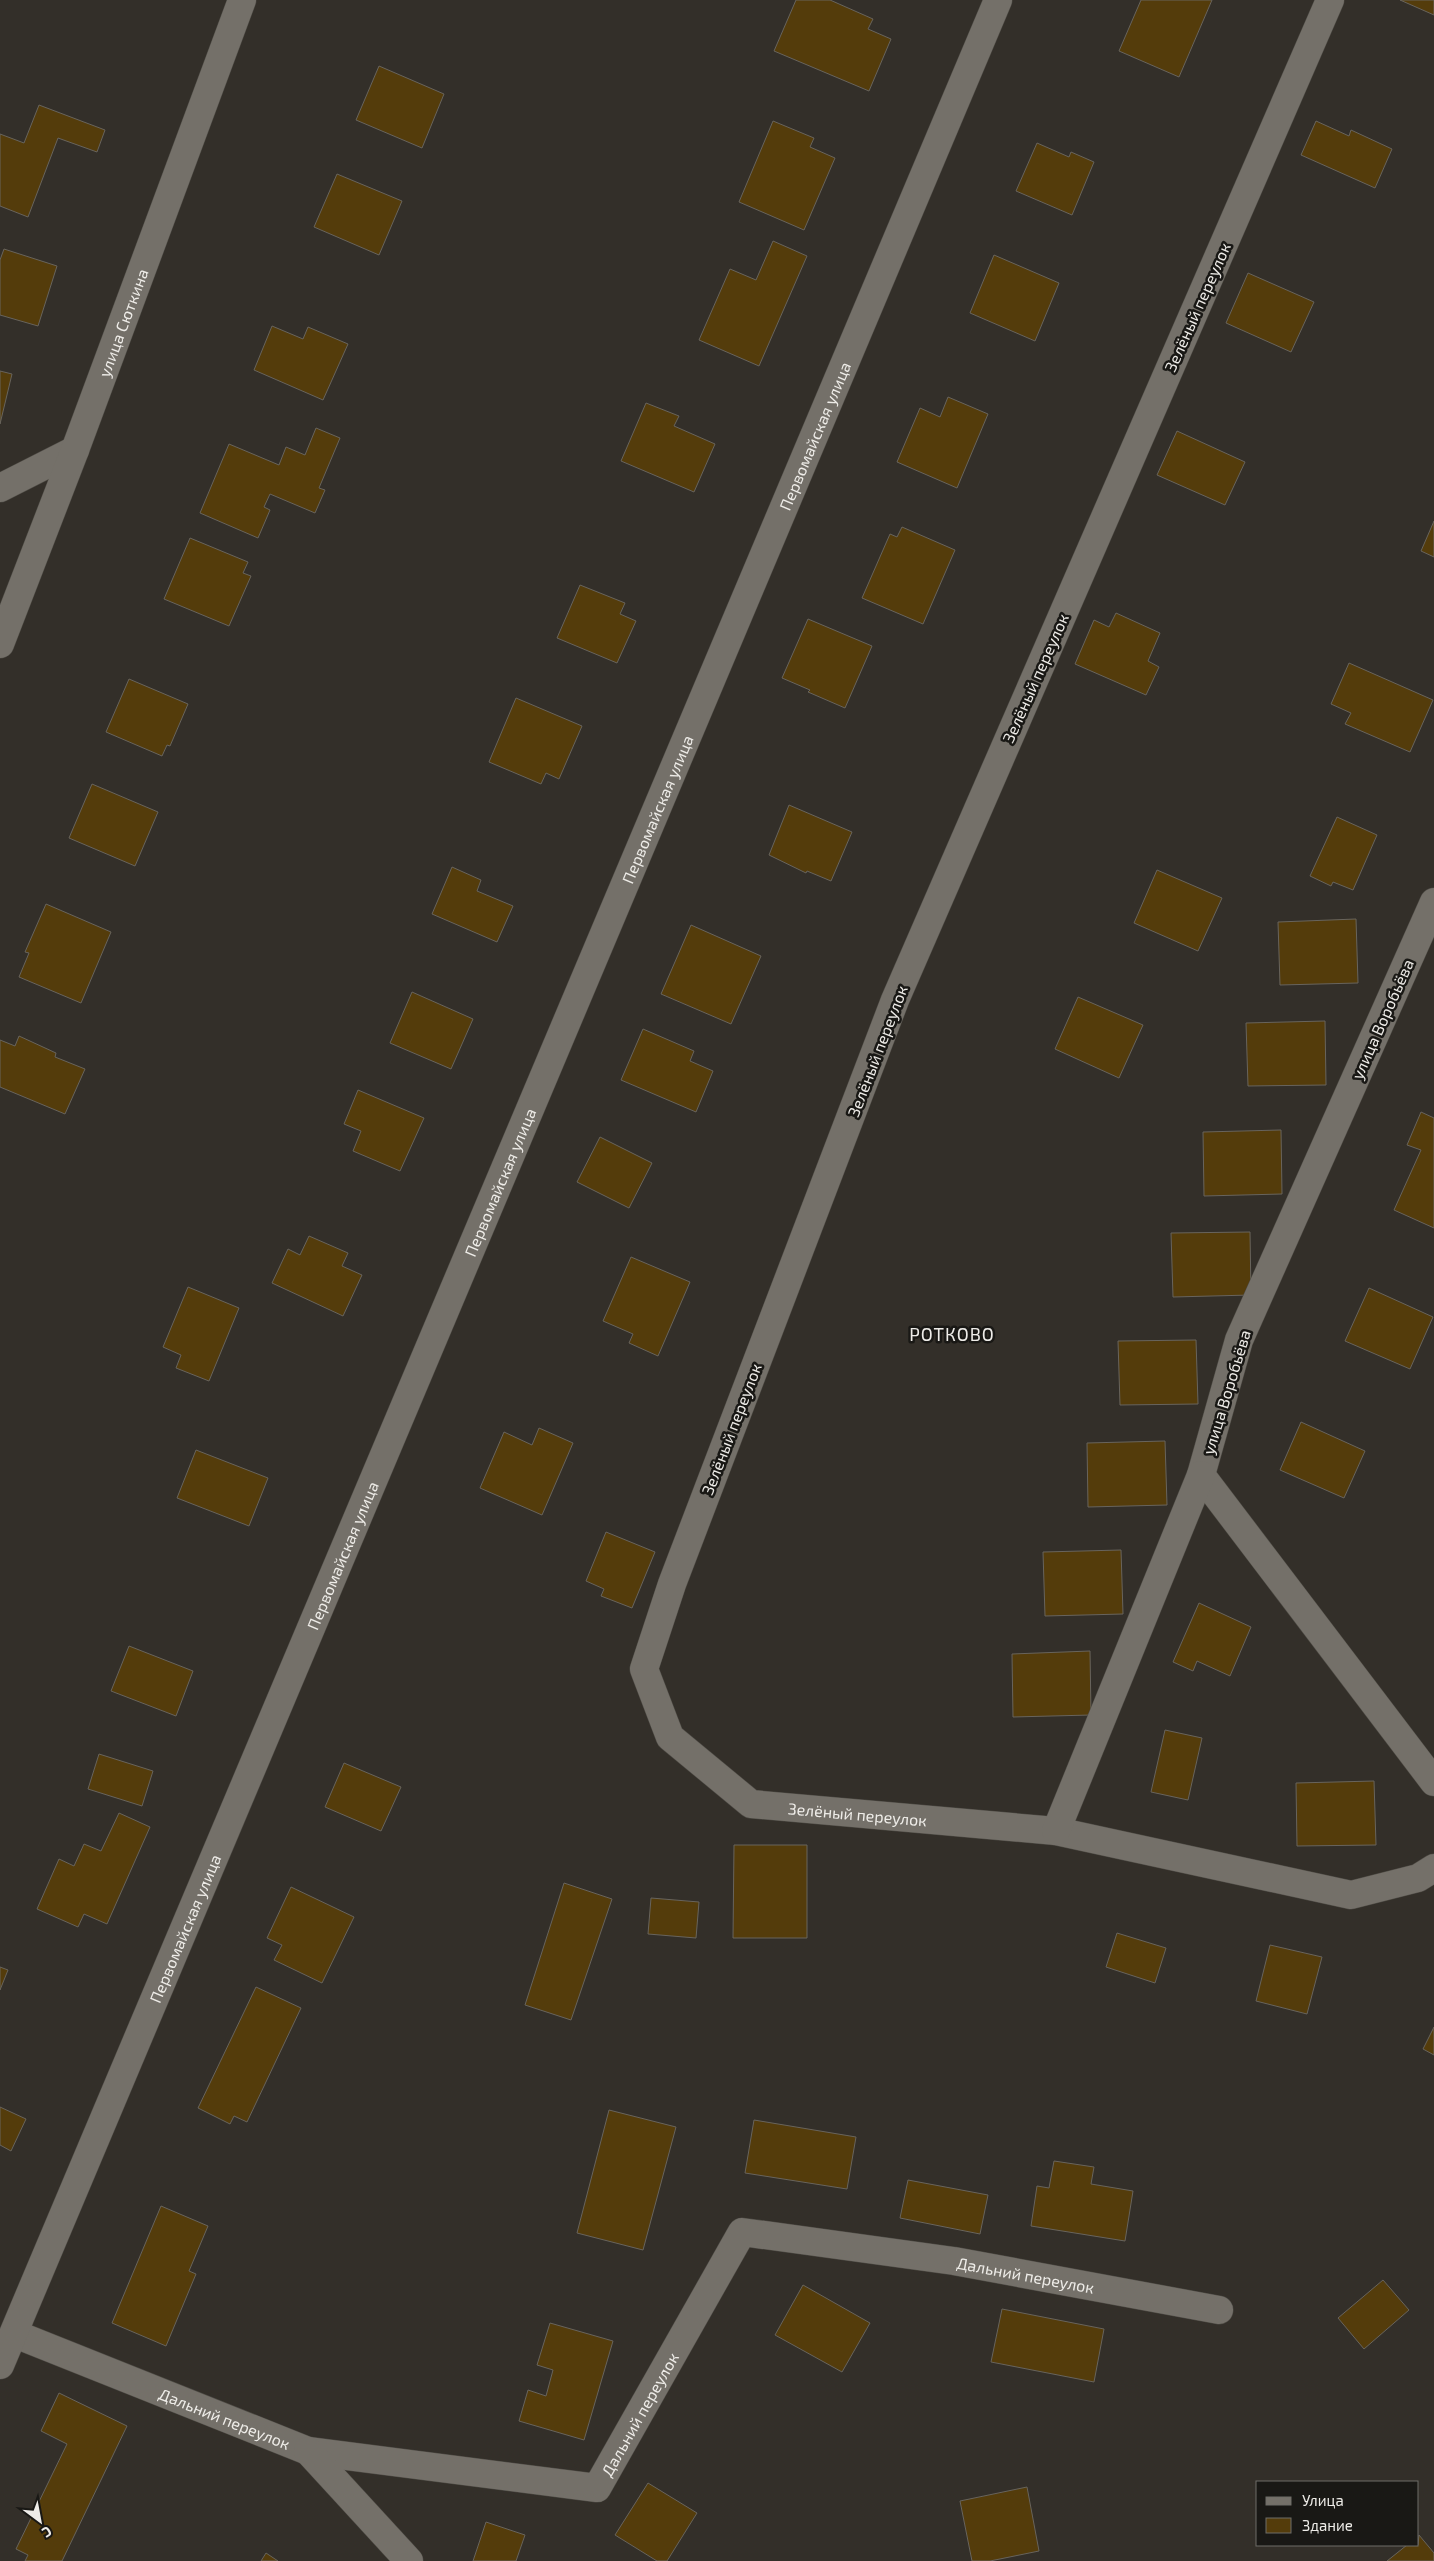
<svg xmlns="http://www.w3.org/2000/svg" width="1434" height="2561" font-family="'Exo 2',sans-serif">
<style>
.building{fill:#543c0b;stroke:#68645d}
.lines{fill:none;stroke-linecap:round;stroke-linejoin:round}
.minor-casing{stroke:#4e4b45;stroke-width:29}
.minor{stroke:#747069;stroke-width:28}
.labels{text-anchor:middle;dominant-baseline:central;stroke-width:5;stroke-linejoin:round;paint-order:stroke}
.street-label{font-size:16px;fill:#eeece8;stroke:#191815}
.neighbourhood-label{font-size:18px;letter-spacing:1px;fill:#eeece8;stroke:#191815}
</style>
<rect width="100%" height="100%" fill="#332f29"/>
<!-- building -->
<g class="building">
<path d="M796 0H830L873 19 868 29 891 39 869 91 774 51Z"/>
<path d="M1141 0H1212L1179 77 1119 51Z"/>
<path d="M1400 0H1434V15Z"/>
<path d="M379 66 444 94 422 148 356 120Z"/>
<path d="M39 105 105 130 97 152 58 138 28 217 0 206V134L24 143Z"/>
<path d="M773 121 814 138 810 147 835 158 804 230 739 202Z"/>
<path d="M1316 121 1349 136 1351 130 1392 149 1375 188 1301 155Z"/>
<path d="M1037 143 1069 157 1071 152 1094 162 1072 215 1016 191Z"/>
<path d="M337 174 402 201 379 255 314 227Z"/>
<path d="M773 241 807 256 759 366 699 340 730 269 756 280Z"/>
<path d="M4 249 57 266 38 326 0 315V260Z"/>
<path d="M994 255 1059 283 1035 341 970 313Z"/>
<path d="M1248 273 1314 302 1291 352 1226 323Z"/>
<path d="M272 326 303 339 308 327 348 344 323 400 254 370Z"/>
<path d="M0 371 12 374 0 424Z"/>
<path d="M948 397 988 414 957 488 897 462 920 408 940 417Z"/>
<path d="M646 403 679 416 674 426 715 444 694 492 621 461Z"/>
<path d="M316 428 340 438 319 488 325 490 315 513 270 494 264 507 270 510 258 538 200 513 229 444 279 465 286 447 305 455Z"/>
<path d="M1177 431 1245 462 1225 505 1157 475Z"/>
<path d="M1434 521V557L1421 551Z"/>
<path d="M902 527 955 550 923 624 862 598 890 534 897 537Z"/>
<path d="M190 538 248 562 243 573 251 576 229 626 164 599Z"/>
<path d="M580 585 625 603 620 614 636 621 617 663 557 638Z"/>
<path d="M1116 613 1160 633 1148 661 1159 667 1146 695 1075 664 1094 620 1109 627Z"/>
<path d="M808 619 872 646 845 708 808 692 810 690 782 678Z"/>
<path d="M1349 663 1433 700 1410 752 1345 724 1351 713 1331 704Z"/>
<path d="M129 679 188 704 170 746 167 745 162 756 106 732Z"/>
<path d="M516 698 582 726 559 779 546 773 541 784 489 762Z"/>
<path d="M92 784 158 812 135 866 69 838Z"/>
<path d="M789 805 852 832 831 881 807 871 806 873 769 855Z"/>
<path d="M1337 817 1377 835 1353 890 1333 882 1331 886 1310 876Z"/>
<path d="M452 867 481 880 477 891 513 906 497 942 432 914Z"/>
<path d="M1157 870 1222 898 1198 951 1134 923Z"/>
<path d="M46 904 111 932 81 1003 19 977 29 953 25 952Z"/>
<path d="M1356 919 1358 983 1280 985 1278 922Z"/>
<path d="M691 925 761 956 731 1024 661 994Z"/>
<path d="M412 992 473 1019 451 1069 390 1043Z"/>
<path d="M1078 997 1143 1025 1119 1078 1055 1049Z"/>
<path d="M1325 1021 1326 1085 1248 1086 1246 1023Z"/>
<path d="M643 1029 694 1051 690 1061 713 1071 696 1112 621 1080Z"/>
<path d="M19 1036 56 1053 55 1057 85 1069 65 1114 0 1087V1040L15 1046Z"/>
<path d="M358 1090 424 1118 400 1171 353 1151 361 1131 344 1124Z"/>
<path d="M1421 1112 1434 1118V1228L1394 1210 1421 1150 1407 1145Z"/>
<path d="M1281 1130 1282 1194 1204 1196 1203 1132Z"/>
<path d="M600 1137 652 1163 629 1208 577 1182Z"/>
<path d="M1250 1232 1251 1295 1173 1297 1171 1233Z"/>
<path d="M309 1236 348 1253 342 1266 362 1275 343 1316 272 1283 288 1249 300 1255Z"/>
<path d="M631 1257 690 1282 658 1356 629 1343 633 1334 603 1321Z"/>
<path d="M188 1287 239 1308 209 1381 176 1368 181 1355 163 1347Z"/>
<path d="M1369 1288 1433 1317 1410 1369 1345 1341Z"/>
<path d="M1196 1340 1198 1404 1120 1405 1118 1341Z"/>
<path d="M1301 1422 1365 1451 1344 1498 1280 1470Z"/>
<path d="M539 1428 573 1443 542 1515 480 1488 504 1432 532 1445Z"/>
<path d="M1165 1441 1167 1505 1088 1507 1087 1443Z"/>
<path d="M196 1450 268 1478 249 1526 177 1498Z"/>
<path d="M606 1532 655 1552 632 1608 601 1596 604 1589 586 1581Z"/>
<path d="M1121 1550 1123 1614 1045 1616 1043 1552Z"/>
<path d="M1199 1603 1251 1627 1230 1676 1197 1661 1193 1671 1173 1662Z"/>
<path d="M129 1646 193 1671 176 1716 111 1691Z"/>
<path d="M1090 1651 1091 1715 1013 1717 1012 1654Z"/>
<path d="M1165 1730 1202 1738 1188 1800 1151 1792Z"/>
<path d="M99 1754 153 1771 142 1806 88 1789Z"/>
<path d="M344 1763 401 1787 381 1831 325 1807Z"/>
<path d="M1374 1781 1376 1845 1297 1846 1296 1783Z"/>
<path d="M119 1813 150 1827 107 1924 84 1914 78 1927 37 1909 59 1859 74 1866 84 1844 101 1851Z"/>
<path d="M734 1845H807V1938H733Z"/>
<path d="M564 1883 612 1899 571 2020 525 2005Z"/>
<path d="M291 1887 354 1917 322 1983 274 1960 282 1945 267 1938Z"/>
<path d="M651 1898 699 1902 696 1938 648 1934Z"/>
<path d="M1117 1933 1166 1948 1155 1983 1106 1967Z"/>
<path d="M1270 1945 1322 1957 1307 2014 1256 2001Z"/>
<path d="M0 1967 8 1970 0 1990Z"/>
<path d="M256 1987 301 2008 247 2122 234 2116 230 2124 198 2108Z"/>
<path d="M1434 2027V2055L1423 2049Z"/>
<path d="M0 2107 26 2119 11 2151 0 2145Z"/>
<path d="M609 2110 676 2127 643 2250 577 2233Z"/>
<path d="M754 2120 856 2137 847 2189 745 2173Z"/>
<path d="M1054 2161 1094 2167 1091 2184 1133 2191 1125 2241 1031 2226 1037 2186 1049 2188Z"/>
<path d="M908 2180 988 2195 980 2234 900 2218Z"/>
<path d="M161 2206 208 2226 189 2271 196 2274 166 2346 112 2323Z"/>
<path d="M1383 2280 1409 2310 1364 2349 1338 2318Z"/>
<path d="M803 2285 870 2323 842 2372 775 2335Z"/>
<path d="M1002 2309 1104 2329 1094 2382 991 2362Z"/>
<path d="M550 2323 613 2341 584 2440 519 2421 528 2390 546 2396 553 2370 537 2365Z"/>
<path d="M59 2393 127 2426 62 2561H25L28 2555 16 2549 67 2444 41 2431Z"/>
<path d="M648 2483 697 2513 667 2561H657L615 2535Z"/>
<path d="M1027 2487 1039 2551 990 2561H972L960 2501Z"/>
<path d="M486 2522 525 2535 516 2561H473Z"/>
<path d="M1419 2535 1434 2553V2561H1387L1407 2545H1418Z"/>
<path d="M266 2553 278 2561H261Z"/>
</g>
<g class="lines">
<defs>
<g id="minor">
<path id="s1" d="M1330 0 895 1000 672 1584 644 1669 670 1737 751 1804 1056 1831 1351 1895 1418 1878 1434 1868"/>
<path d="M0 488 75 450"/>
<path id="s2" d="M0 644 75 450 242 0"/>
<path d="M1434 902 1239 1340 1201 1475 1434 1782"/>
<path d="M1056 1831 1201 1475"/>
<path id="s3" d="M15 2334 308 2451 597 2488 742 2232 954 2261 1219 2310"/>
<path id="s4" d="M0 2365 998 0"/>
<path d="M308 2451 409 2561"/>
</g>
</defs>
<!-- minor casing -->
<use href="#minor" class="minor-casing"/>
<!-- minor -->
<use href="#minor" class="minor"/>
</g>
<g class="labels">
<!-- street labels -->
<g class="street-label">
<text transform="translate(1197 307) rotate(-66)">Зелёный переулок</text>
<text stroke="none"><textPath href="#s2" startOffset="344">улица Сюткина</textPath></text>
<text stroke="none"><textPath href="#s4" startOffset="2094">Первомайская улица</textPath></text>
<text transform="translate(1035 678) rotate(-66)">Зелёный переулок</text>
<text stroke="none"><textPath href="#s4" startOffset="1689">Первомайская улица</textPath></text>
<text transform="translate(1382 1019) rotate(-66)">улица Воробьёва</text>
<text transform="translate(877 1051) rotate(-69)">Зелёный переулок</text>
<text stroke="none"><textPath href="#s4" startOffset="1284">Первомайская улица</textPath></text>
<text transform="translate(1226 1392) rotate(-73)">улица Воробьёва</text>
<text transform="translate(731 1429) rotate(-69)">Зелёный переулок</text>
<text stroke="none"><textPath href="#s4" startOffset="879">Первомайская улица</textPath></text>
<text stroke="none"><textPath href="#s1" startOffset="2090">Зелёный переулок</textPath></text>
<text stroke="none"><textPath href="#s4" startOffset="474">Первомайская улица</textPath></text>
<text stroke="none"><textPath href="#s3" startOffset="1188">Дальний переулок</textPath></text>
<text stroke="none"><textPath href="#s3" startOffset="692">Дальний переулок</textPath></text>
<text stroke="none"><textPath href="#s3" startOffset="226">Дальний переулок</textPath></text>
</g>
<!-- neighbourhood labels -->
<g class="neighbourhood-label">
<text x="952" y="1334">РОТКОВО</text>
</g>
</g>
<!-- legend -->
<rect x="1256" y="2481" width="162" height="65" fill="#191815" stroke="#6e6d69"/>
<rect x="1266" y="2497" width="25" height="8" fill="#747069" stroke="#6e6d69"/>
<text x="1302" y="2506" font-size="15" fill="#eeece8">Улица</text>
<rect x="1266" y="2518" width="25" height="15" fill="#543c0b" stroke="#6e6d69"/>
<text x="1302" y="2531" font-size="15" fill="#eeece8">Здание</text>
<!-- north arrow -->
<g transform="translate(40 2521) rotate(148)" stroke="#191815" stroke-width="4" paint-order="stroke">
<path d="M0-4L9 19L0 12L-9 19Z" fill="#eeece8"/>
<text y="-8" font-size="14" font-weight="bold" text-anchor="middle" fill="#eeece8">С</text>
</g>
</svg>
